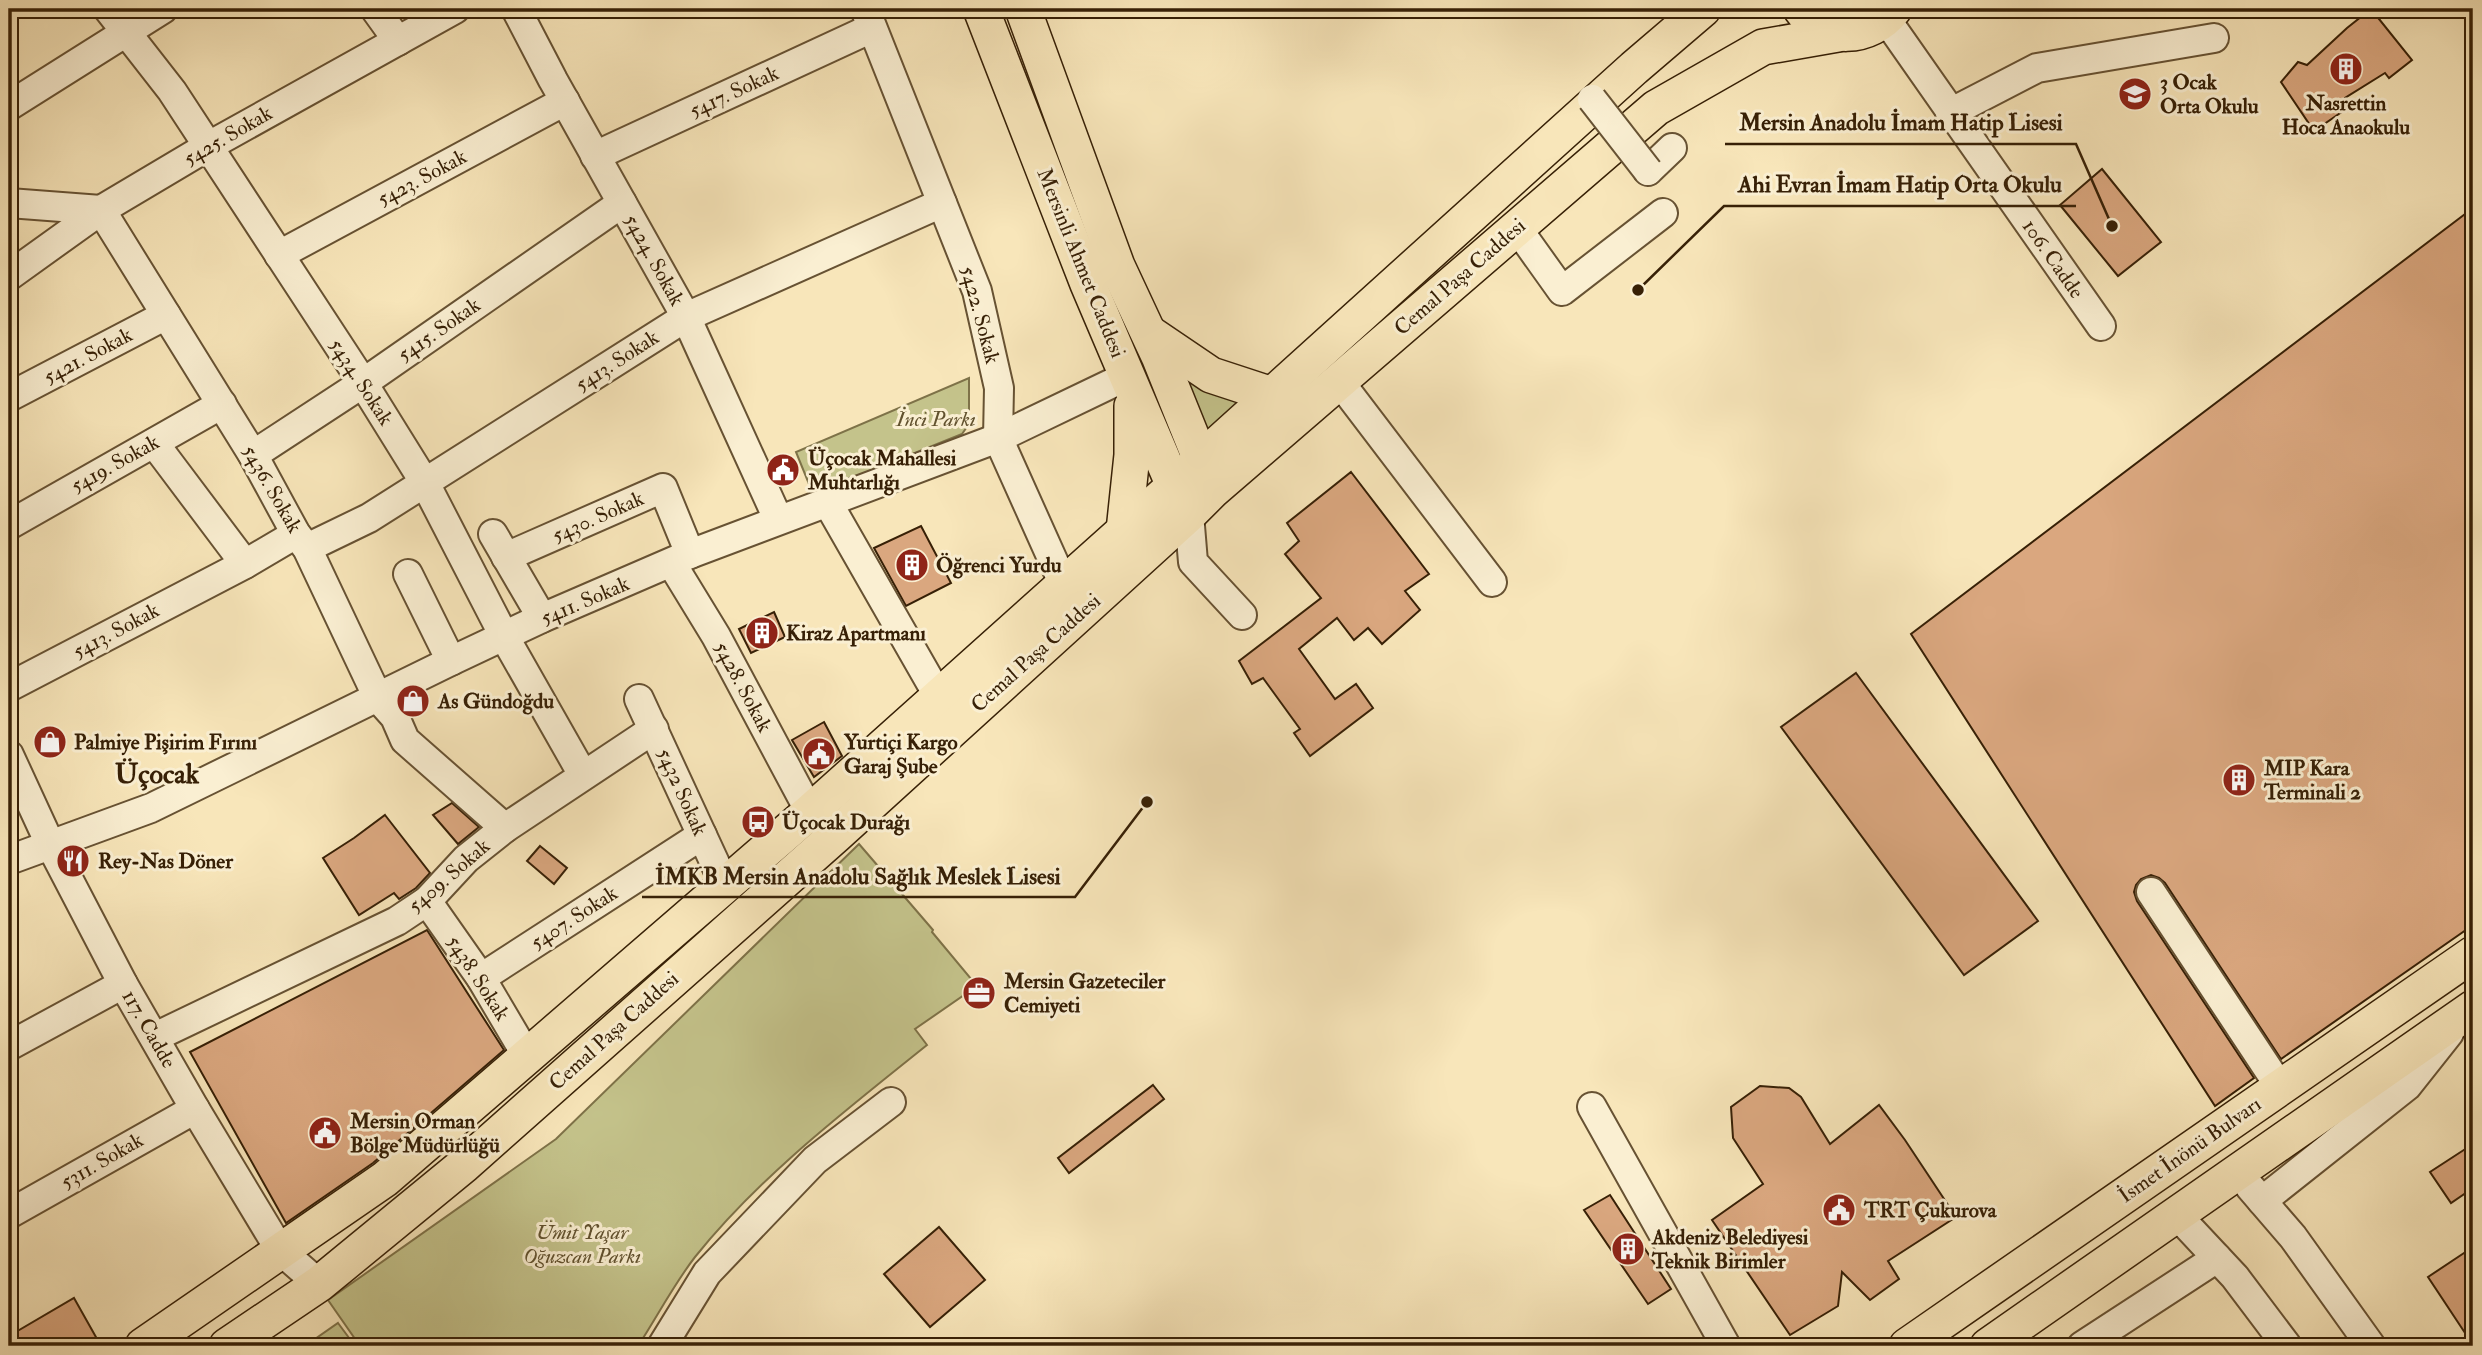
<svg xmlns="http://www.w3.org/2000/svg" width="2482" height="1355" font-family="'IM FELL Double Pica',serif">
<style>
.green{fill:#c4c38b;stroke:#7e7248;stroke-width:2}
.building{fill:#daa77f;stroke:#372006;stroke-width:2}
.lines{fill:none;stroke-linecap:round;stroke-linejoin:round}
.minor-casing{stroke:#675233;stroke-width:32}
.major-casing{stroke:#372006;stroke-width:38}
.minor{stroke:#faefd2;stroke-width:28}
.major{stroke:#f8e6ba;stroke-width:35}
.minor-bridge-casing{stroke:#675233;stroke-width:32;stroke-linecap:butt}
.minor-bridge{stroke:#faefd2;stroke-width:28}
.labels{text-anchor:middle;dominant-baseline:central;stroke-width:6;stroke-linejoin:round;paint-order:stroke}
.poi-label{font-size:21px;font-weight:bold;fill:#372006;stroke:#faefd2;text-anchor:start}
.street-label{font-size:21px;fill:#372006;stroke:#faefd2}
.park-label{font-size:21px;font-style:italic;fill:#61512e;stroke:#faefd2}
.district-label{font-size:28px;font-weight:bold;fill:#372006;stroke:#faefd2}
.leader{fill:none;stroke:#372006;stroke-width:2.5}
.callout-dot{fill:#372006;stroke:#faefd2;stroke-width:2.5}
.callout-label{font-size:23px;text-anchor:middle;font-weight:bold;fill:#372006;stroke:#faefd2;stroke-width:6;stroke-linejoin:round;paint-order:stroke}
</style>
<rect width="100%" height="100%" fill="#f8e6ba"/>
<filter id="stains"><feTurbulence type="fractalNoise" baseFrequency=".00286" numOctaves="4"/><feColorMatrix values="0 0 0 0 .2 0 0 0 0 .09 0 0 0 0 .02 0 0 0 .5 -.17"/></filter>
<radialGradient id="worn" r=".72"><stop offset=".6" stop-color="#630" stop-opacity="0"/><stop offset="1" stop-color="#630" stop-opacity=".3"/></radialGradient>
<!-- green -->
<g class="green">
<path d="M1165 351 1243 403 1202 440Z"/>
<path d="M969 378V424L962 434 813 494 796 452Z"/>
<path d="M859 844 933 930 932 932 977 986 915 1029 927 1045C845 1111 761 1175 695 1257 674 1284 657 1317 638 1346H360L328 1300 556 1139Z"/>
<path d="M338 1323 355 1346H305Z"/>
</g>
<!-- building -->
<g class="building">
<path d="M2371 9 2412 60 2389 78 2385 73 2345 98 2349 107 2314 131 2281 82 2298 62 2307 65 2347 28Z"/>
<path d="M2102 169 2161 242 2118 276 2060 205Z"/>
<path d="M2473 208V925L2281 1059 2165 883 2159 878 2151 875 2141 879 2136 885 2134 892 2137 901 2254 1078 2215 1106 1911 634Z"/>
<path d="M790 457 796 474 778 479 771 464Z"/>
<path d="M1351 472 1429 574 1405 591 1420 610 1382 644 1368 628 1354 640 1337 618 1299 649 1335 699 1356 684 1373 708 1310 756 1294 733 1300 729 1263 678 1252 684 1239 661 1321 598 1285 554 1299 541 1287 523Z"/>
<path d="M921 526 951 583 906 606 874 548Z"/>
<path d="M774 612 785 637 751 653 739 629Z"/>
<path d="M1856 673 2038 921 1964 975 1781 727Z"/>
<path d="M824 722 842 756 814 777 792 740Z"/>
<path d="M452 803 479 827 458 844 433 815Z"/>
<path d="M385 815 430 873 416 888 399 899 394 893 359 915 323 858 354 838Z"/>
<path d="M540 846 567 868 554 884 527 861Z"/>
<path d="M427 930 504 1050 373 1163 286 1223 190 1052Z"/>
<path d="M1153 1085 1164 1099 1069 1173 1058 1158Z"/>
<path d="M1760 1086 1789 1088 1801 1097 1830 1144 1879 1105 1905 1140 1956 1217 1888 1261 1899 1279 1870 1300 1842 1272 1838 1306 1790 1335 1712 1220 1763 1184 1733 1138 1731 1107Z"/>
<path d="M2473 1144V1188L2451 1203 2430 1172Z"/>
<path d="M1610 1195 1671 1289 1648 1304 1584 1210Z"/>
<path d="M939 1227 985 1280 930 1327 884 1274Z"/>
<path d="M2473 1247V1345L2428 1277Z"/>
<path d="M74 1298 101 1346H9V1336Z"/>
</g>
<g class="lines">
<defs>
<g id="minor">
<path d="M108 9 172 91 356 372 425 483 504 636 583 775"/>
<path d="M375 9 398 41"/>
<path d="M516 9 553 80 686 317 778 519"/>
<path d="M865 9 977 291 999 388 998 438 1064 585"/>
<path d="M1886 19 2101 326"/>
<path d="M9 106 163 9"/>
<path d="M1950 113 2037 68 2214 38"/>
<path d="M595 156 872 28"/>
<path d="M1648 171 1672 148"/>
<path d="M9 203 101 210 253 455 296 534 307 548 378 698 395 717 405 740 505 828"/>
<path d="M1517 228 1562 291 1663 213"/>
<path d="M279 255 565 101"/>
<path d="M9 276 101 210 207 147 455 9"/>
<path d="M1339 381 1492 582"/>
<path d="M9 397 166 315"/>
<path d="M154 443 245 564"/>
<path d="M253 455 363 383 622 203"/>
<path d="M828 503 939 697"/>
<path d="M1189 514 1193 562 1242 615"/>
<path d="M9 525 222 404"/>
<path d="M493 534 542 618"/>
<path d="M307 548 369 518 686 317 942 203"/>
<path d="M506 557 663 488 690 554"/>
<path d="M672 564 716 636 810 812"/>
<path d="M408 574 451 661"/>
<path d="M9 687 245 564 296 534"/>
<path d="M639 699 725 885"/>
<path d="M9 755 50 844 123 984 195 1109 280 1250 319 1284"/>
<path d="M9 860 151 808 451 661 542 618 690 554 998 438 1127 376"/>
<path d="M2151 892 2280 1087"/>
<path d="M427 901 481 978 527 1056"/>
<path d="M481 978 702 835"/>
<path d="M155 1037 397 921 427 901 466 859 505 828 654 729"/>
<path d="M9 1046 123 984"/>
<path d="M1592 1107 1726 1346"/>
<path d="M2250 1187 2293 1237 2371 1346"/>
<path d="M2262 1201 2407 1086 2449 1033"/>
<path d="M9 1214 195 1109"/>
<path d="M2176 1214 2235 1277 2287 1346"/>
<path d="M662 1346 707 1273 815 1160 891 1102"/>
<path d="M2082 1346 2217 1258"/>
</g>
<g id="major">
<path d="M981 9 1088 284 1174 486 1184 504"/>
<path d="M1023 9 1117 266 1159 356 1209 480"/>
<path d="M1801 9C1824 43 1870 40 1894 9"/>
<path d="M1149 333 1211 375 1272 395"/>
<path d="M1124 531 1132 455V406"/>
<path d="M143 1346 385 1179 810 812 1174 486 1199 461 1634 68 1703 9"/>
<path d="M227 1346 319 1284 464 1165 836 835 1189 514 1213 490 1656 108 1763 47 1838 34"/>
<path d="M1907 1346 2473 954"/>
<path d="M1988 1346 2473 1008"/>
</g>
</defs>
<!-- minor casing -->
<use href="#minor" class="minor-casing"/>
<!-- major casing -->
<use href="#major" class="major-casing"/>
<!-- minor -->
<use href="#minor" class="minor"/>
<!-- major -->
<use href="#major" class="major"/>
<defs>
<path id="minor-bridge" d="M1592 99 1648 171"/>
</defs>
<!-- minor-bridge casing -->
<use href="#minor-bridge" class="minor-bridge-casing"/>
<!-- minor-bridge -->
<use href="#minor-bridge" class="minor-bridge"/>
</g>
<!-- icons -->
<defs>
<symbol id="building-disc" viewBox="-11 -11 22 22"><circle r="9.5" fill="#8f2418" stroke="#faefd2"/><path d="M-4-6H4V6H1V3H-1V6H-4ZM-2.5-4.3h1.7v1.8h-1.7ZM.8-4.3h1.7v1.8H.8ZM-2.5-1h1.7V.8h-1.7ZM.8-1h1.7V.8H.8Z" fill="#fff"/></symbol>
<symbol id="school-disc" viewBox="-11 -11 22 22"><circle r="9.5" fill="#8f2418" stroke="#faefd2"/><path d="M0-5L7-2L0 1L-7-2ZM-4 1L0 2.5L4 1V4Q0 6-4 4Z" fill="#fff"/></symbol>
<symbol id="civic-disc" viewBox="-11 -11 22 22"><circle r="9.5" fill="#8f2418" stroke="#faefd2"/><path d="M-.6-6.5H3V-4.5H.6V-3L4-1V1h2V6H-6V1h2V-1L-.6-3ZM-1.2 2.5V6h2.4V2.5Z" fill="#fff"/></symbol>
<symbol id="shop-disc" viewBox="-11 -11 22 22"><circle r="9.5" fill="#8f2418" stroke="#faefd2"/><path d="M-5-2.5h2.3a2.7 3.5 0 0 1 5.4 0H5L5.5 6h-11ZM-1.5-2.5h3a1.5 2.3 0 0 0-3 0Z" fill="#fff"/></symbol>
<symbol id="bus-disc" viewBox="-11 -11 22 22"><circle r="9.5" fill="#8f2418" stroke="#faefd2"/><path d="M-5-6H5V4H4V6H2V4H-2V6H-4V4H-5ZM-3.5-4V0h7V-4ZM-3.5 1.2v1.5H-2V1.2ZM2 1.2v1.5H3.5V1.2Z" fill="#fff"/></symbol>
<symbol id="restaurant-disc" viewBox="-11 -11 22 22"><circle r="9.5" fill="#8f2418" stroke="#faefd2"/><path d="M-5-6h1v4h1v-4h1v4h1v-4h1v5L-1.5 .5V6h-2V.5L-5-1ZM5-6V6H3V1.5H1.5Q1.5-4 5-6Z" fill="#fff"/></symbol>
<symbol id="office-disc" viewBox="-11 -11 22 22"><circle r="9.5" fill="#8f2418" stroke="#faefd2"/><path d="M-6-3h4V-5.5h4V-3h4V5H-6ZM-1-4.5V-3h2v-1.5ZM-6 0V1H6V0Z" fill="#fff"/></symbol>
</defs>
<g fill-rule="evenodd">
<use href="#building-disc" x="2327" y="50" width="38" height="38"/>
<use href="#school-disc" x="2116" y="75" width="38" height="38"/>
<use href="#civic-disc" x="764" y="451" width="38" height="38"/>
<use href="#building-disc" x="893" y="546" width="38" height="38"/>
<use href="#building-disc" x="743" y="614" width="38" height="38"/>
<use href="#shop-disc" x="394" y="682" width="38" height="38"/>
<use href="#shop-disc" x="31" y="723" width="38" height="38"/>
<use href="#civic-disc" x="800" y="735" width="38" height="38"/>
<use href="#building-disc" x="2220" y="761" width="38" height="38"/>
<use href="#bus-disc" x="739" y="803" width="38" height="38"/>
<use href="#restaurant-disc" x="54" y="842" width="38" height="38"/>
<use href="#office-disc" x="960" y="974" width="38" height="38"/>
<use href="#civic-disc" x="306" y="1114" width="38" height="38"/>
<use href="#civic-disc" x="1820" y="1191" width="38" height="38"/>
<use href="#building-disc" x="1609" y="1230" width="38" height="38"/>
</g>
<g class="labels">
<!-- poi labels -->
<g class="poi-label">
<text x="2160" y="82">3 Ocak<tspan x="2160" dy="24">Orta Okulu</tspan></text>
<text x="2346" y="103" text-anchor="middle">Nasrettin<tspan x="2346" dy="24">Hoca Anaokulu</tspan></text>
<text x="808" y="458">Üçocak Mahallesi<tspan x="808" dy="24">Muhtarlığı</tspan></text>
<text x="936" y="565">Öğrenci Yurdu</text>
<text x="786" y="633">Kiraz Apartmanı</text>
<text x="438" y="701">As Gündoğdu</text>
<text x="74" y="742">Palmiye Pişirim Fırını</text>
<text x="844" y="742">Yurtiçi Kargo<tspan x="844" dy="24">Garaj Şube</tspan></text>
<text x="2264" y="768">MIP Kara<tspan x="2264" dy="24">Terminali 2</tspan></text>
<text x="782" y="822">Üçocak Durağı</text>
<text x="98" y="861">Rey-Nas Döner</text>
<text x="1004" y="981">Mersin Gazeteciler<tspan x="1004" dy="24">Cemiyeti</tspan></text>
<text x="350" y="1121">Mersin Orman<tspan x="350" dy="24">Bölge Müdürlüğü</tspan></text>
<text x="1864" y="1210">TRT Çukurova</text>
<text x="1652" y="1237">Akdeniz Belediyesi<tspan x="1652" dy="24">Teknik Birimler</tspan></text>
</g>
<!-- street labels -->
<g class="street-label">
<text transform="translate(734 92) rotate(-25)">5417. Sokak</text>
<text transform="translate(228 136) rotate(-30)">5425. Sokak</text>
<text transform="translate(422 178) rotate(-28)">5423. Sokak</text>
<text transform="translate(2053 259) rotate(55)">106. Cadde</text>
<text transform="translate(654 260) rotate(61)">5424. Sokak</text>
<text transform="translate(1081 263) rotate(68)">Mersinli Ahmet Caddesi</text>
<text transform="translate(1460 277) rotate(-41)">Cemal Paşa Caddesi</text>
<text transform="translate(980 315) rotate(75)">5422. Sokak</text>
<text transform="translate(439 330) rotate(-35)">5415. Sokak</text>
<text transform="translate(88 356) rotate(-28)">5421. Sokak</text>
<text transform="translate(617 361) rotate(-33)">5413. Sokak</text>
<text transform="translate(361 382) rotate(57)">5434. Sokak</text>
<text transform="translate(115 464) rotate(-29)">5419. Sokak</text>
<text transform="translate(272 489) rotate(60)">5436. Sokak</text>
<text transform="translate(598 517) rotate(-24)">5430. Sokak</text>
<text transform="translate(585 601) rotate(-23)">5411. Sokak</text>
<text transform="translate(116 631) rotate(-28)">5413. Sokak</text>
<text transform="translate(1036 653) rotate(-42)">Cemal Paşa Caddesi</text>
<text transform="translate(743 687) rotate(62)">5428. Sokak</text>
<text transform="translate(682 792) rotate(66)">5432 Sokak</text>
<text transform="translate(449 876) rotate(-41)">5409. Sokak</text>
<text transform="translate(574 918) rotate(-33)">5407. Sokak</text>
<text transform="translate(478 978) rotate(57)">5438. Sokak</text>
<text transform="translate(149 1029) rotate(60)">117. Cadde</text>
<text transform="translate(614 1031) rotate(-42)">Cemal Paşa Caddesi</text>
<text transform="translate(2190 1150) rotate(-35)">İsmet İnönü Bulvarı</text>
<text transform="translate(102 1161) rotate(-30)">5311. Sokak</text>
</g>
<!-- park labels -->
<g class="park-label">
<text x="936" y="419">İnci Parkı</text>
<text x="582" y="1232">Ümit Yaşar<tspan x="582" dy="24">Oğuzcan Parkı</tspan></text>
</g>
<!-- district labels -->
<g class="district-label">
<text x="157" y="774">Üçocak</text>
</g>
</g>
<!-- callouts -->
<path class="leader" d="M2112 226L2076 144H1725M1638 290L1724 206H2076M1147 802L1075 897H642"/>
<g class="callout-dot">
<circle cx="2112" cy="226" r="7"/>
<circle cx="1638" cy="290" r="7"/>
<circle cx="1147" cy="802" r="7"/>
</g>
<g class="callout-label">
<text x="1901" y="130">Mersin Anadolu İmam Hatip Lisesi</text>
<text x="1900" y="192">Ahi Evran İmam Hatip Orta Okulu</text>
<text x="858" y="884">İMKB Mersin Anadolu Sağlık Meslek Lisesi</text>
</g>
<!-- margin -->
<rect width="2482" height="1355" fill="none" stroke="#f8e6ba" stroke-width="35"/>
<rect x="10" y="10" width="2461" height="1334" fill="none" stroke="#372006" stroke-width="3.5"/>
<rect x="18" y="18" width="2447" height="1320" fill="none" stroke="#372006" stroke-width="2"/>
<rect width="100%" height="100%" filter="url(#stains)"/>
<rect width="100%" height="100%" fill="url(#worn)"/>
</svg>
